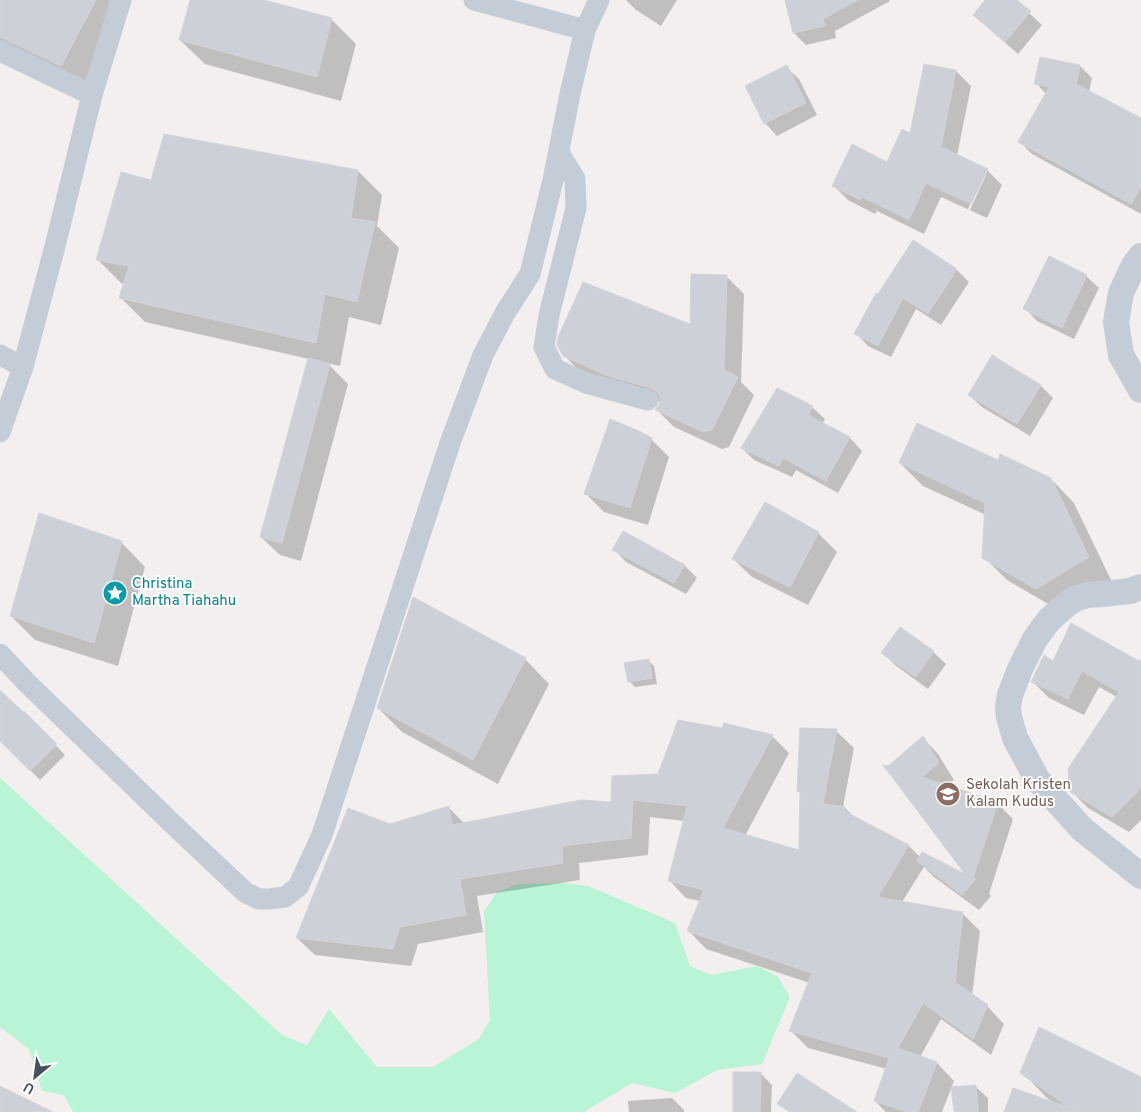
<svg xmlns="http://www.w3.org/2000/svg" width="1141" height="1112" font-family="Overpass,sans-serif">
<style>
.green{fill:#b8f4d5}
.shadow{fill:#0003;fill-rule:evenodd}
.building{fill:#cdd0d7;stroke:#d2d4db}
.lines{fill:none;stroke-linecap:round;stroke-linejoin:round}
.minor{stroke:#c4ccd8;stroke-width:21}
.tertiary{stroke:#c4ccd8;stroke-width:26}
.labels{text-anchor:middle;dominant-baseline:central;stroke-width:4;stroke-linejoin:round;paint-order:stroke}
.culture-label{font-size:15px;fill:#0d838f;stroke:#fff;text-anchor:start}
.education-label{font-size:15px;fill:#785e54;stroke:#fff;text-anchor:start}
</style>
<rect width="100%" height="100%" fill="#f2efee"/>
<!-- green -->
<path class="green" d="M0 778 282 1035 307 1045 329 1009 377 1067H433L479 1039 490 1020 484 911 497 892 518 884 565 883 588 886 675 923 690 966 711 975 757 966 778 977 790 997 762 1064 717 1070 675 1093 632 1083 584 1112H73L64 1095 42 1091 29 1049 0 1027Z"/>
<!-- shadow -->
<g class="shadow">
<path d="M0 0H132L85 89 0 47Z"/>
<path d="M191 0H259L332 20 356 44 341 101 205 64 180 40Z"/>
<path d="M626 0H677L661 26 636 10Z"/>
<path d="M786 0H889L890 1 835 31 836 38 806 45 794 33Z"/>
<path d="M987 0H1015L1042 25 1018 54 987 27 974 15Z"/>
<path d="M1080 66 1092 78 1089 92 1141 119V214L1032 154 1020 142 1046 94 1036 83Z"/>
<path d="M786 67 799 79 817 115 777 136 765 123Z"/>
<path d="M956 71 971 86 957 156 987 170 1002 185 987 218 941 197 924 234 877 211 875 214 848 200 833 185 888 164 911 135ZM984 175H986L970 210 968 209Z"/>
<path d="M358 171 382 195 377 226 399 248 381 325 349 317 340 366 327 363 348 384 301 561 280 555 261 537 309 359 145 322 121 298 125 284H122L98 260 152 182Z"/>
<path d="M957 270 969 282 941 325 916 309 891 357 868 346 856 333 878 296Z"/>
<path d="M1086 276 1099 288 1074 339 1037 321 1025 308Z"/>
<path d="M727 277 744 294 741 382 754 395 729 447 722 449 674 427 657 410 661 402 627 393 581 373 564 355 691 326Z"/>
<path d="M1041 386 1053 398 1030 436 982 407 969 395Z"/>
<path d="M812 407 825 419 822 424 850 438 862 451 838 493 796 470 792 477 754 460 742 448Z"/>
<path d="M651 439 669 457 648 525 604 512 586 494Z"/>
<path d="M999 461 1051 479 1074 503 1111 580 1060 611 1007 580 984 557 986 515 923 486 900 463Z"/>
<path d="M623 532 685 566 697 578 686 594 626 562 614 549Z"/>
<path d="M818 533 837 552 808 605 752 577 733 559Z"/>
<path d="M121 542 145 567 118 666 35 640 11 616Z"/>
<path d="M933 652 946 664 928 689 895 665 883 653Z"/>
<path d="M525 659 549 684 498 784 402 732 378 708Z"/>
<path d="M648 660 654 666 657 684 635 687 629 681Z"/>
<path d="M1141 661V820L1129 832 1088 808 1071 791 1117 697 1099 687 1084 715 1049 698 1033 682 1054 663H1140Z"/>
<path d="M0 692 24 713 65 755 40 780 0 740Z"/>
<path d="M836 731 854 748 843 807 845 808 856 819 909 846 920 857 969 877 888 768 923 738 938 754 954 780 945 786 997 803 1013 819 989 894 991 896 979 910 934 877 924 867 902 902 962 913 980 931 972 996 987 1006 1004 1024 991 1055 941 1019 920 1057 937 1063 954 1081 942 1112H886L875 1101 887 1069 808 1048 791 1031 810 983 706 949 689 931 700 901 686 898 669 880 684 821 650 817 648 855 579 863 580 880 477 896 483 932 418 944 411 966 315 955 297 938 390 826 448 807 465 824 612 803 659 775 772 736 789 753 745 836 800 851 801 793 798 791Z"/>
<path d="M1022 1072 1141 1079V1112H1005L1055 1104 1046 1097Z"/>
<path d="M760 1073 772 1085 771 1112H734Z"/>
<path d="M975 1086 988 1098V1112H956Z"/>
<path d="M672 1098 684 1110V1112H629L628 1101Z"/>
</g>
<!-- building -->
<g class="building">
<path d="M0 0H96L61 66 0 37Z"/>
<path d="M190 0H264L332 18 317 77 179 40Z"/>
<path d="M785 0H858L823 19 825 26 793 33Z"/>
<path d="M985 0H1017L1031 11 1005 42 973 15Z"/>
<path d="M1040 57 1080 65 1076 84 1141 118V187L1131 204 1018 142 1049 87 1034 84Z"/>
<path d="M924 64 956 70 941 147 988 169 971 204 926 183 909 220 862 197 860 200 832 186 852 144 887 162 902 129 910 133Z"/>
<path d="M787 65 806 103 764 124 745 86Z"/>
<path d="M164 134 358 170 351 218 375 222 357 302 325 294 316 343 119 298 129 266 96 260 121 172 151 180Z"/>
<path d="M913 240 957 269 928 314 903 298 878 346 854 334 876 293 878 294Z"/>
<path d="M1049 256 1087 275 1062 328 1023 309Z"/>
<path d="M691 274 727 275 724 370 738 377 712 430 704 432 655 410 660 403V396L656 391 651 388 608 376 563 356 557 345 558 337 583 282 690 324Z"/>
<path d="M992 355 1041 385 1017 424 968 395Z"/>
<path d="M308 358 330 364 282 543 260 537Z"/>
<path d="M777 388 813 406 808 415 850 437 826 481 783 458 779 466 741 448Z"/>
<path d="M610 419 639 431 652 438 630 508 584 494Z"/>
<path d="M917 423 998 460 1000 454 1051 478 1089 557 1036 589 982 558 985 503 899 463Z"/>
<path d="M765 502 819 532 790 587 732 559Z"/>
<path d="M39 513 122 541 94 643 10 616Z"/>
<path d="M623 531 685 565 674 583 612 550Z"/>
<path d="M413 597 526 658 473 760 377 708Z"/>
<path d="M1071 623 1139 661 1141 659V788L1112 817 1070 792 1068 769 1119 692 1082 671 1068 699 1031 682 1044 655 1053 661Z"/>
<path d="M900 627 934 651 916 677 881 653Z"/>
<path d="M649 659 652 678 628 682 624 663Z"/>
<path d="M0 690 23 712 24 711 57 744 30 771 0 741Z"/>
<path d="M678 720 722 728 724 723 773 735 723 828 799 850 800 792 797 791 800 728 837 729 823 804 845 807 844 811 909 845 878 897 963 912 955 982 988 1005 973 1039 923 1003 898 1048 937 1062 918 1112H908L874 1101 889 1058 789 1031 812 973 687 931 704 890 668 881 687 806 633 800 631 838 562 846 563 863 460 879 466 915 400 927 393 949 296 938 348 808 390 824 449 806 452 825 581 800 611 802 612 776 658 774Z"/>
<path d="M923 736 939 763 922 777 998 802 973 878 976 879 962 895 917 861 922 852 965 874 883 765 888 766Z"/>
<path d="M1039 1027 1141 1077V1112H1074L1072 1110V1112H1004L1013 1088 1068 1107 1020 1073Z"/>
<path d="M733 1072H761L760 1112H733Z"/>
<path d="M797 1073 857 1112H790L777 1104Z"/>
<path d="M976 1085 978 1112H954L951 1087Z"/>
<path d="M0 1086 53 1112H0Z"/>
</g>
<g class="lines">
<!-- minor -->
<g class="minor">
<path d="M474 0 585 30"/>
<path d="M0 51 92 95"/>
<path d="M559 153 575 179 576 208 549 315 544 347 555 369 586 383 648 400"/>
<path d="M0 355 23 367"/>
<path d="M0 432 23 367 55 246 92 95 121 0"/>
<path d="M0 654 27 683 178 829 245 892 259 899H269L285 897 298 887 322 835 450 443 483 355 505 313 530 274 553 180 570 94 585 30 599 0"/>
</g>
<!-- tertiary -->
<g class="tertiary">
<path d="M1141 256 1134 265 1121 293 1116 322 1121 355 1141 390"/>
<path d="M1141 587 1130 591 1103 594 1088 595 1077 598 1067 604 1049 620 1035 639 1020 669 1010 695 1008 706 1009 717 1015 738 1037 779 1082 829 1141 876"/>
</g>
</g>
<!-- icons -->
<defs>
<symbol id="sight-disc" viewBox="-11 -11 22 22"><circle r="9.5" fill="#0f9aa8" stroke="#fff"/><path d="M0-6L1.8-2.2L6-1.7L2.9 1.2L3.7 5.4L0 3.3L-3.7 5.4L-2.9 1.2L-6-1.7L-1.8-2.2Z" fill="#fff"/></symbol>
<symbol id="school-disc" viewBox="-11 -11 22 22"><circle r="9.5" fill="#8d6e63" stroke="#fff"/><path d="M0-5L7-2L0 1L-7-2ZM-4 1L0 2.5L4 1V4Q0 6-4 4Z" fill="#fff"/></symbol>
</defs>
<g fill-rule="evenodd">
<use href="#sight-disc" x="101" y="579" width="28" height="28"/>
<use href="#school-disc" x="934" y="780" width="28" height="28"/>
</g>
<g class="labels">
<!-- culture labels -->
<g class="culture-label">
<text x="132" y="584">Christina<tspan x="132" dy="17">Martha Tiahahu</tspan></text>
</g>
<!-- education labels -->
<g class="education-label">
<text x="966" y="785">Sekolah Kristen<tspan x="966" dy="17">Kalam Kudus</tspan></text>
</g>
</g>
<!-- north arrow -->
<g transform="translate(35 1077) rotate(209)" stroke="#ffffff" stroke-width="4" paint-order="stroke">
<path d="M0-4L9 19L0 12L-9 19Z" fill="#45505f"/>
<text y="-8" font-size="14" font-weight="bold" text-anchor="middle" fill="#45505f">U</text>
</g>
</svg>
